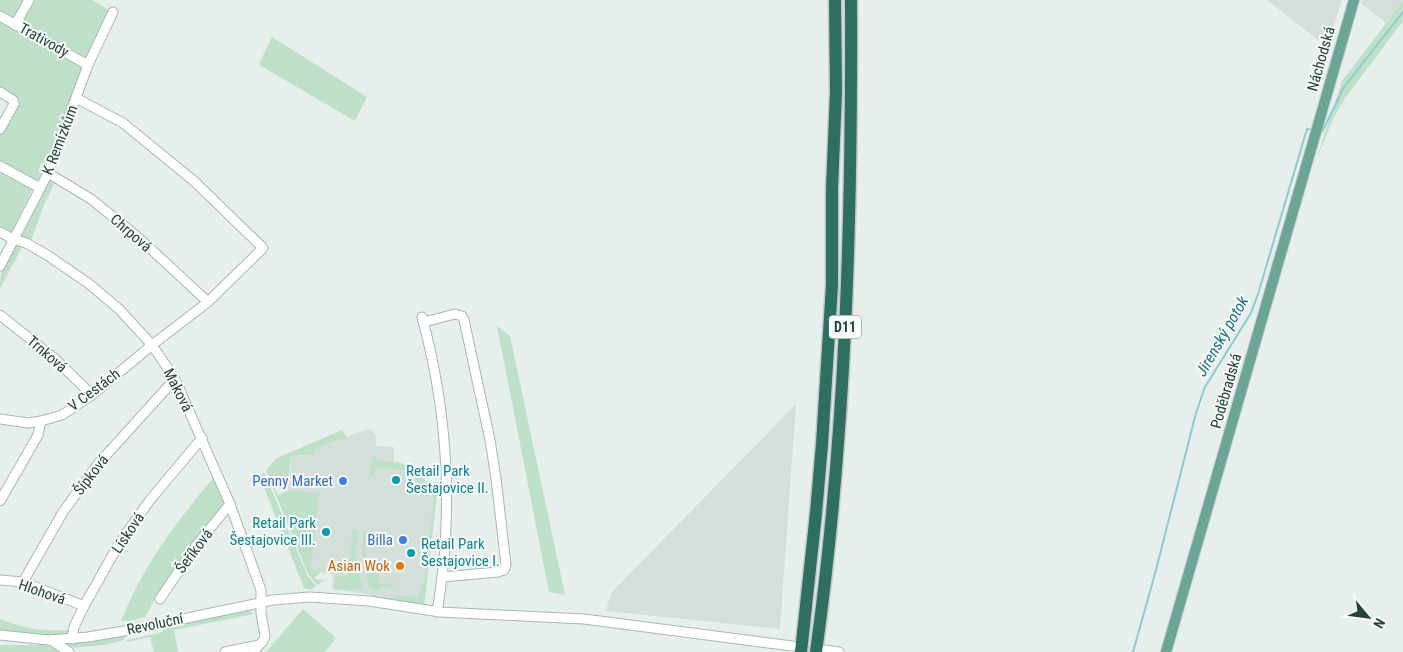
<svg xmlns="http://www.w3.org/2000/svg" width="1403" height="652" font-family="'Roboto Condensed',sans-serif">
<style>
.built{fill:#d4dfda}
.green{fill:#bfe0c8}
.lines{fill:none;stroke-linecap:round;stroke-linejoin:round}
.stream{stroke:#8ec9d4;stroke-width:2}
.minor-casing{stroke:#a8b8b2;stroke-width:11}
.major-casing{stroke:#c2cac8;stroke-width:12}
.highway-casing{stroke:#c2cac8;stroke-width:15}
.minor{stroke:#fff;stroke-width:9}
.major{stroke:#6aa596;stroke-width:10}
.highway{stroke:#2f6f62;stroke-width:12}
.culture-dot{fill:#0f9aa8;stroke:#f7fbf9;stroke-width:2}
.shop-dot{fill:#3f7fe0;stroke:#f7fbf9;stroke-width:2}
.food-dot{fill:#e8710a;stroke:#f7fbf9;stroke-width:2}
.labels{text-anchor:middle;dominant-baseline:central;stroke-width:4;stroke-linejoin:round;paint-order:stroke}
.shield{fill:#f7fbf9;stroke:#637a73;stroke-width:1}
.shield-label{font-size:14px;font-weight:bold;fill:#24423a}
.street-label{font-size:15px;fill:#24423a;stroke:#f7fbf9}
.culture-label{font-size:15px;fill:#0d838f;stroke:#f7fbf9;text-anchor:start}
.shop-label{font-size:15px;fill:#366cbe;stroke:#f7fbf9;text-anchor:end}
.food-label{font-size:15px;fill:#c56008;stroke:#f7fbf9;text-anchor:end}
.water-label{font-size:16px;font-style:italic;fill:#1c6f80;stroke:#f7fbf9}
</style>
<rect width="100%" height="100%" fill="#e6efeb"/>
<!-- built -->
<g class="built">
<path d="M1267 0H1342L1330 38 1318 40Z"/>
<path d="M1362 0H1403V1L1386 23 1361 3Z"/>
<path d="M796 404 780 629 606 611 611 593Z"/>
<path d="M368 429 372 431 376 436V446L394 447V461L405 464 434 494 424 600 394 598 332 589 333 574 308 571 316 493 288 490 292 456Z"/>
</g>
<!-- green -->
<g class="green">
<path d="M0 0H26L15 20 0 12Z"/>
<path d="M32 0H92L109 10 100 27 87 60 19 23Z"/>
<path d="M1403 1V21L1345 98 1334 117 1316 160 1342 81Z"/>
<path d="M0 20 84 66 45 165 41 163 38 171 42 173 37 182 0 161V135L20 100 0 88Z"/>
<path d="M272 37 367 97 355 121 261 66 259 64Z"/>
<path d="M0 169 33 188 11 233 0 227Z"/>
<path d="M48 179 56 180 44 205 30 243 21 236Z"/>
<path d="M15 244H19L21 249 0 289C0 272 3 257 15 244Z"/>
<path d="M497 326 510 336 565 595 549 592Z"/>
<path d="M342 430 347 437 346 440 340 439 315 449 314 455 301 454 291 457 288 482 275 489 278 495 290 490 319 493 311 568 312 570 318 571 320 573 315 577V579L325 580 317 585 307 572 266 470 277 458Z"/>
<path d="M376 456V460L405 464 436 489 437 495 424 607 375 597 370 593 369 591 379 596 394 598V595L418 597 419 591H422L421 585H424L434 495 420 488 421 484 408 471 376 467 374 477 369 476 372 457Z"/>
<path d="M263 473 265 474 307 575 316 586 311 590 304 588 259 475Z"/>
<path d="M214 477 225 502 224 506C196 542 166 577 145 617L129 621H121C142 567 177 521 214 477Z"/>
<path d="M353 529 358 530 355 553 362 587 353 590H334L336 575 348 576Z"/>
<path d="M363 531H367L365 550 368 565 371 567 378 566 379 584 393 583 392 588 383 587 378 591 369 588 362 553Z"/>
<path d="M303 609 336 638 325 652H266Z"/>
<path d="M249 610 254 614 174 630 178 652H154L150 637 127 642V640L163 632V628Z"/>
<path d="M0 619C29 630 40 631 71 630 59 643 17 633 0 631Z"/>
<path d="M128 633 129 636 124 637V640L105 645 70 648 64 644H67V642Z"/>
<path d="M0 645H56L65 652H0Z"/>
</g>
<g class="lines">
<!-- stream -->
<g class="stream">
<path d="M1320 131 1322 132 1344 87 1403 12"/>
<path d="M1133 652 1156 570 1196 413 1205 387 1251 313 1258 294 1307 129 1313 130"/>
</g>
<defs>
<g id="minor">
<path d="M0 16 88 65"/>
<path d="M15 25 29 0"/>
<path d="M0 92 13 100 14 104 0 129"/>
<path d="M0 166 40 188"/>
<path d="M48 173 91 199 139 238 208 302"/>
<path d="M0 232 13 239 26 243 47 255 88 283 119 309 152 345 175 379 230 504 261 590V613L265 636 263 641 253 652"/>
<path d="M0 266 48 173 88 65 113 12"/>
<path d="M0 315 54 358 92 395"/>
<path d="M422 317C448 412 454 514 437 612"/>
<path d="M424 322 455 314 462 316 464 320 490 440 496 478 506 565 504 570 498 572 442 577"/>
<path d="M0 419 28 423 41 421 62 415 92 395 152 345 208 302 263 248 194 181 123 123 76 98"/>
<path d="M0 501 38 435 41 421"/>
<path d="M0 580 23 582 84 606"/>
<path d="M23 582 63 512 98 464 175 379"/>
<path d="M160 599 195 547 230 504"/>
<path d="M0 635 48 640 88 637 130 630 273 600 309 597 369 601 440 612 584 619 792 646"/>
<path d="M72 639 74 627 84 606 120 542 150 500 202 438"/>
<path d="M51 640 69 652"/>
<path d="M825 650 839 652"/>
<path d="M225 652 259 645"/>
</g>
<path id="major" d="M1166 652 1354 0"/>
<g id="highway">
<path d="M801 652 816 513 822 444 832 285V188L836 92 835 0"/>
<path d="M816 652C846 436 852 218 851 0"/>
</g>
</defs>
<!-- minor casing -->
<use href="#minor" class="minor-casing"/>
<!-- major casing -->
<use href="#major" class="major-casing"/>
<!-- highway casing -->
<use href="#highway" class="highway-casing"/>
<!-- minor -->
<use href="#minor" class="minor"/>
<!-- major -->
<use href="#major" class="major"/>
<!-- highway -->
<use href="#highway" class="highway"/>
</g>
<!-- markers -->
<g class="culture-dot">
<circle cx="396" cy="480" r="5"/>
<circle cx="326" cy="532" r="5"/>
<circle cx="411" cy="553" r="5"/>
</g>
<g class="shop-dot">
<circle cx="343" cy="481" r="5"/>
<circle cx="403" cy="540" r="5"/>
</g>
<circle class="food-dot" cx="400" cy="566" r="5"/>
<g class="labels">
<!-- shield labels -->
<rect class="shield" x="829" y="315.5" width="32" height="23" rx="4"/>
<g class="shield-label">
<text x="845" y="327">D11</text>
</g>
<!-- street labels -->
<g class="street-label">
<text transform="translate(44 40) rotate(29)">Trativody</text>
<text transform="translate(1321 59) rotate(-74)">Náchodská</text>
<text transform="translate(60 140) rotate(-69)">K Remízkům</text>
<text transform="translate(131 233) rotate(41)">Chrpová</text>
<text transform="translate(47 354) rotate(41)">Trnková</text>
<text transform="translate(94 390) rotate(-37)">V Cestách</text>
<text transform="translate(178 390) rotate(63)">Maková</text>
<text transform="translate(1226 391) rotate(-74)">Poděbradská</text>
<text transform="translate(91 475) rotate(-52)">Šípková</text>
<text transform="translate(128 533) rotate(-56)">Lísková</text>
<text transform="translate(194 551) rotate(-53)">Šeříková</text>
<text transform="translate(42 592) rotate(19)">Hlohová</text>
<text transform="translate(155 624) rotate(-12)">Revoluční</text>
</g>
<!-- culture labels -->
<g class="culture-label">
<text x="406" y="471">Retail Park<tspan x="406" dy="17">Šestajovice II.</tspan></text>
<text x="316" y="523" text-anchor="end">Retail Park<tspan x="316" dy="17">Šestajovice III.</tspan></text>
<text x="421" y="544">Retail Park<tspan x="421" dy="17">Šestajovice I.</tspan></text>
</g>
<!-- shop labels -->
<g class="shop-label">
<text x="333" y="481">Penny Market</text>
<text x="393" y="540">Billa</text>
</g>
<!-- food labels -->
<g class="food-label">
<text x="390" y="566">Asian Wok</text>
</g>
<!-- water labels -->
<g class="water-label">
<text transform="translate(1222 336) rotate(-60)">Jirenský potok</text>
</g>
</g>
<!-- north arrow -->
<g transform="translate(1368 617) rotate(119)" stroke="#f7fbf9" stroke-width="4" paint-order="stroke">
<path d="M0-4L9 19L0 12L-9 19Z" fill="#24423a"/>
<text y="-8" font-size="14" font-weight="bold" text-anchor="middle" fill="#24423a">N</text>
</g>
</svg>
